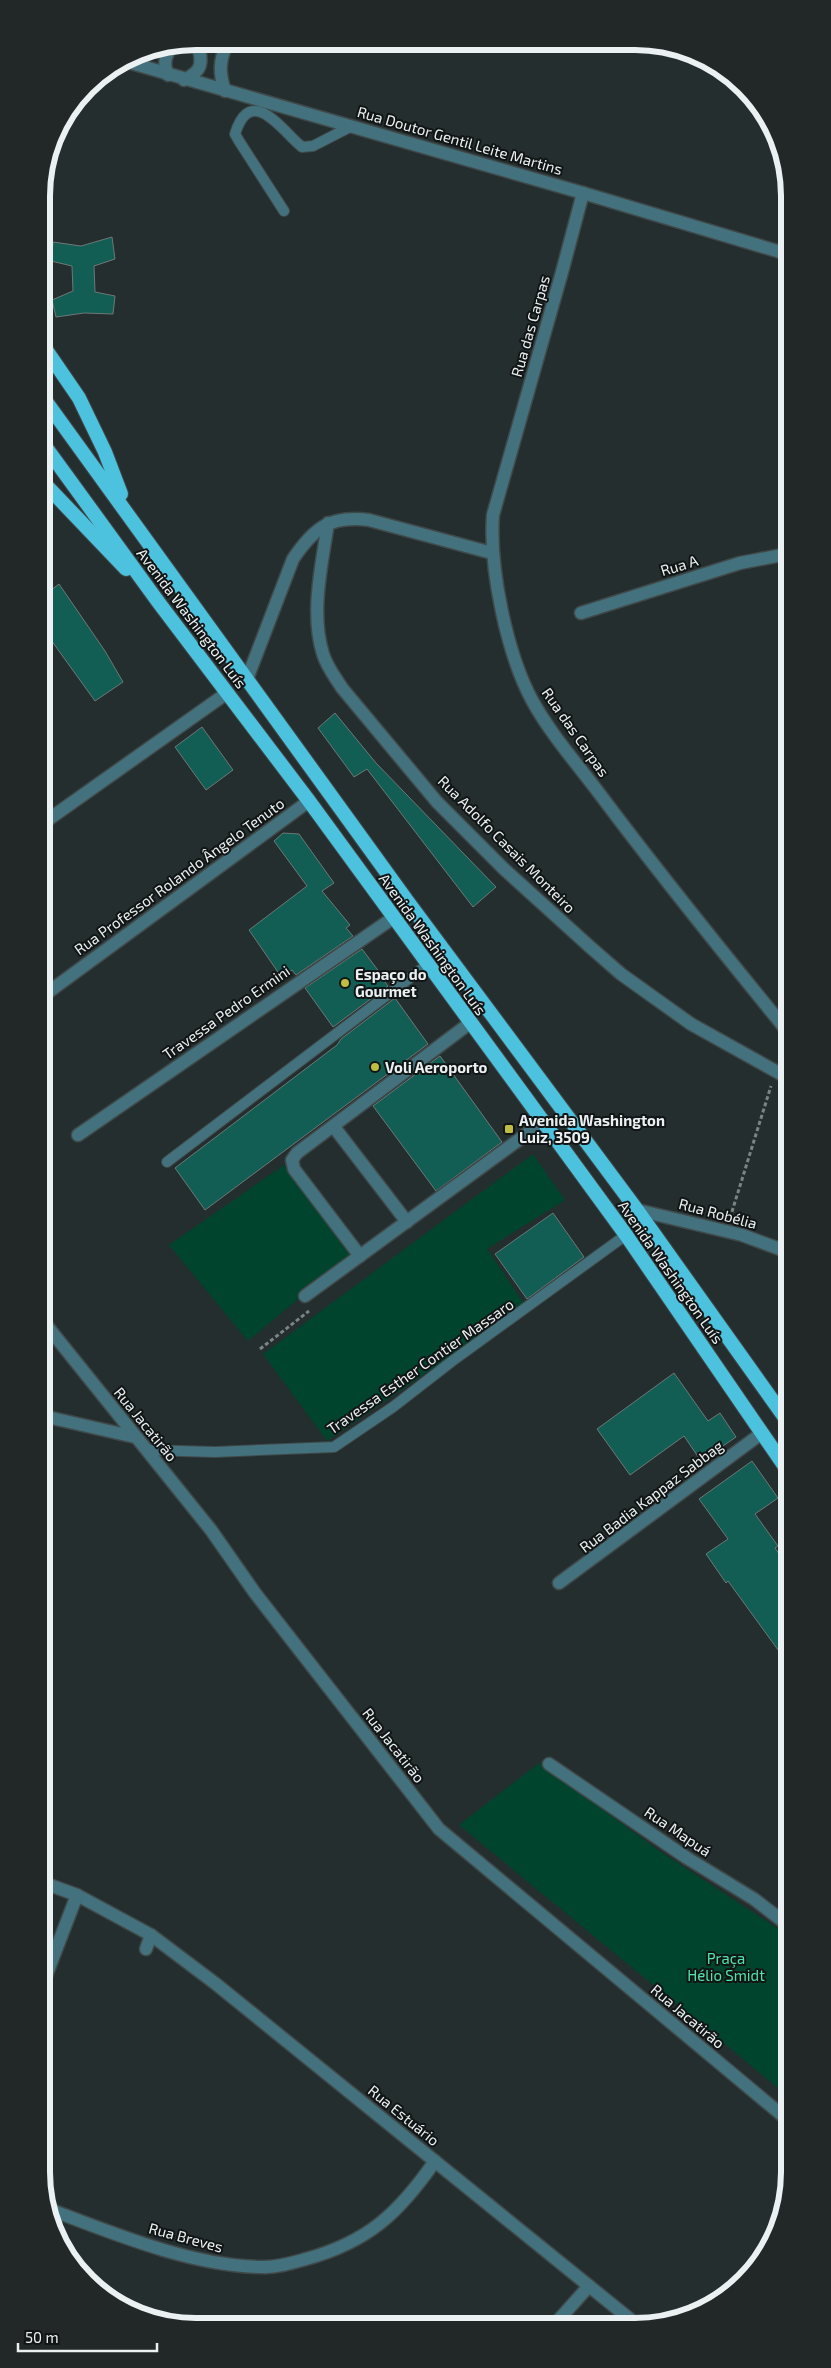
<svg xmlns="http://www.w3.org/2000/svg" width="831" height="2368" font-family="'Exo 2',sans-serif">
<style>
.green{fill:#00442d}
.building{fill:#125e54;stroke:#6d7876}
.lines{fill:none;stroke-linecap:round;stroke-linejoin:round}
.service-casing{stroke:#404949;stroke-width:12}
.minor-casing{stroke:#404949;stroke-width:15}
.trunk-casing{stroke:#404949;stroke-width:16}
.path{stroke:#7b8384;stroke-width:3;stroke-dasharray:4 2.5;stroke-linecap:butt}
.service{stroke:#43717d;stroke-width:10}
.minor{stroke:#43717d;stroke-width:12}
.trunk{stroke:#4cc2df;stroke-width:14}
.poi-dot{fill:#bebe42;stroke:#111515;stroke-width:2}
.labels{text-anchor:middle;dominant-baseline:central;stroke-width:4;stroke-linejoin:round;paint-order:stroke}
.street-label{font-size:15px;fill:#ebf1f2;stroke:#111515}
.poi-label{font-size:15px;font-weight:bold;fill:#ebf1f2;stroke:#111515;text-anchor:start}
.park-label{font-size:15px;fill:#51e4ab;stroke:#111515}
.rim{fill:none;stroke:#ebf1f2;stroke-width:6}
</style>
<rect width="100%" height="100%" fill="#242e2e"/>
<!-- green -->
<g class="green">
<path d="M533 1154 565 1200 487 1249 525 1305 327 1441 263 1354Z"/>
<path d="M284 1165 352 1254 248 1341 169 1245Z"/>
<path d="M539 1763 658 1850 789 1936V2097L459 1825Z"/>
</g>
<!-- building -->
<g class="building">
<path d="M112 237 115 259 94 266 95 292 115 296 113 314 84 313 56 317 52 300 73 291 72 266 51 261 53 242 81 246Z"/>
<path d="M59 584 105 651 123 682 95 701 51 640 42 647V597Z"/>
<path d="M335 713 376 763 496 887 473 907 367 769 354 777 318 728Z"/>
<path d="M202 727 233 770 206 790 175 747Z"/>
<path d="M283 833 299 834 334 883 322 891 350 925 346 928 353 936 296 975 292 970 282 978 249 930 307 886 274 841Z"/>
<path d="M362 949 386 981 385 982 388 986 333 1027 305 988Z"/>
<path d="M395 998 428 1044 205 1210 175 1168 337 1045 341 1039Z"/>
<path d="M440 1056 502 1142 436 1191 373 1106Z"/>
<path d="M553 1213 584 1257 527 1299 495 1254Z"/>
<path d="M674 1373 708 1421 720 1413 736 1437 701 1461 684 1436 630 1475 597 1429Z"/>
<path d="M752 1461 778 1498 755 1514 778 1546 775 1548 789 1568V1665L728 1581 726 1583 706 1554 728 1539 699 1499Z"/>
</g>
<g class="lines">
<defs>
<g id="service">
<path d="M284 211 239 141 235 134C251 82 283 132 302 147L313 146 352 126"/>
<path d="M167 1162 427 965"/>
<path d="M147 1450 215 1452 334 1447 393 1407 451 1362 626 1235"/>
</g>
<g id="minor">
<path d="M190 42 505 43"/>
<path d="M124 61 583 193 787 254"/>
<path d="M168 75C163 64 165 56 172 46"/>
<path d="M184 80C204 70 202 63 198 43"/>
<path d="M225 91C219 73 219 61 227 44"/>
<path d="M583 193 562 272 493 515C489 568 507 655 533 702 552 736 579 766 602 797 662 877 725 955 788 1032"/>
<path d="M328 523C322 564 310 613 323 654 327 667 335 677 342 688L437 802 504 869 589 946 621 974 691 1024 788 1078"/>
<path d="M581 613 740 563 787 554"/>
<path d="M247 679 293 559C314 528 330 515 369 520L492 553"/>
<path d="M42 824 227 693"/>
<path d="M43 996 309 801"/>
<path d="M334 1127 407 1222"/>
<path d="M78 1135 393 918"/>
<path d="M637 1210 742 1235 788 1252"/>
<path d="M360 1256 294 1169 292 1160 297 1153 470 1023"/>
<path d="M305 1296 543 1122"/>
<path d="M43 1321 211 1530 255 1593 439 1829 789 2121"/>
<path d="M43 1416 135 1437"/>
<path d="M559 1583 762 1433"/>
<path d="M549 1764 687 1858 754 1899 789 1926"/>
<path d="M44 1883 77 1895 151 1935 216 1984 636 2324"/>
<path d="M146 1949 151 1935"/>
<path d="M44 1981 77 1895"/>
<path d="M46 2208C112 2233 191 2266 261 2267 276 2268 292 2263 306 2259 368 2242 399 2213 435 2161"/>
<path d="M555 2324 589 2286"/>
</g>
<g id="trunk">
<path d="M42 344 79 398 105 452 121 494"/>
<path d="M42 396 408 902 637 1210 788 1422"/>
<path d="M42 442 159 603 309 801 626 1235 788 1471"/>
<path d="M42 481 126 569"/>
</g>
</defs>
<!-- service casing -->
<use href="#service" class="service-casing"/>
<!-- minor casing -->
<use href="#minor" class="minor-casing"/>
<!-- trunk casing -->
<use href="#trunk" class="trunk-casing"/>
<!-- path -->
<g class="path">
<path d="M730 1218 771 1086"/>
<path d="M260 1349 309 1311"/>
</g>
<!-- service -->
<use href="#service" class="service"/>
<!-- minor -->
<use href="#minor" class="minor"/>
<!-- trunk -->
<use href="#trunk" class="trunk"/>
</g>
<!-- markers -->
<g class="poi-dot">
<circle cx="345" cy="983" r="5"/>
<circle cx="375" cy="1067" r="5"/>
<rect x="504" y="1124" width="10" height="10" rx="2.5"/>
</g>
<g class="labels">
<!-- street labels -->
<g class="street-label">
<text transform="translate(460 140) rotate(16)">Rua Doutor Gentil Leite Martins</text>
<text transform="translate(530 326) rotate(-74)">Rua das Carpas</text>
<text transform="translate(679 565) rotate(-17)">Rua A</text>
<text transform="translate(192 618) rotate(53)">Avenida Washington Luís</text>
<text transform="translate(576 732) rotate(55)">Rua das Carpas</text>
<text transform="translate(507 844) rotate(45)">Rua Adolfo Casais Monteiro</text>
<text transform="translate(179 876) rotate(-36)">Rua Professor Rolando Ângelo Tenuto</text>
<text transform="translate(433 944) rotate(54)">Avenida Washington Luís</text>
<text transform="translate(226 1012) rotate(-35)">Travessa Pedro Ermini</text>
<text transform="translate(718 1213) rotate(15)">Rua Robélia</text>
<text transform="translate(671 1272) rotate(55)">Avenida Washington Luís</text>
<text transform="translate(420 1366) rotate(-35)">Travessa Esther Contier Massaro</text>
<text transform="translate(146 1424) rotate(51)">Rua Jacatirão</text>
<text transform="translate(651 1496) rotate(-37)">Rua Badia Kappaz Sabbag</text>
<text transform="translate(394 1745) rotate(52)">Rua Jacatirão</text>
<text transform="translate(678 1831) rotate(34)">Rua Mapuá</text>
<text transform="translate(688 2016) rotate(40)">Rua Jacatirão</text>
<text transform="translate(404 2115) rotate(39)">Rua Estuário</text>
<text transform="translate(186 2237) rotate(15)">Rua Breves</text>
</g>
<!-- poi labels -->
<g class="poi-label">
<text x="355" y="974">Espaço do<tspan x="355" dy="17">Gourmet</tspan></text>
<text x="385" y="1067">Voli Aeroporto</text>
<text x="519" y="1120">Avenida Washington<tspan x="519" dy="17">Luiz, 3509</tspan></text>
</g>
<!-- park labels -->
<g class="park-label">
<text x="726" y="1958">Praça<tspan x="726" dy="17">Hélio Smidt</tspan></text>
</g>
</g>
<!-- crop -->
<path d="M0 0H831V2368H0ZM196 50H635A146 146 0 0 1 781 196V2172A146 146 0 0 1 635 2318H196A146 146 0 0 1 50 2172V196A146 146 0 0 1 196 50Z" fill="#222727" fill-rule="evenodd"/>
<path class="rim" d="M196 50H635A146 146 0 0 1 781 196V2172A146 146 0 0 1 635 2318H196A146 146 0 0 1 50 2172V196A146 146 0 0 1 196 50Z"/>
<!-- scale -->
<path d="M18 2343v8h139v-8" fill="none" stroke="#ebf1f2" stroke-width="2.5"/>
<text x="25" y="2343" font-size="15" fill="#ebf1f2" stroke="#111515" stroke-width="4" paint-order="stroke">50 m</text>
</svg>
